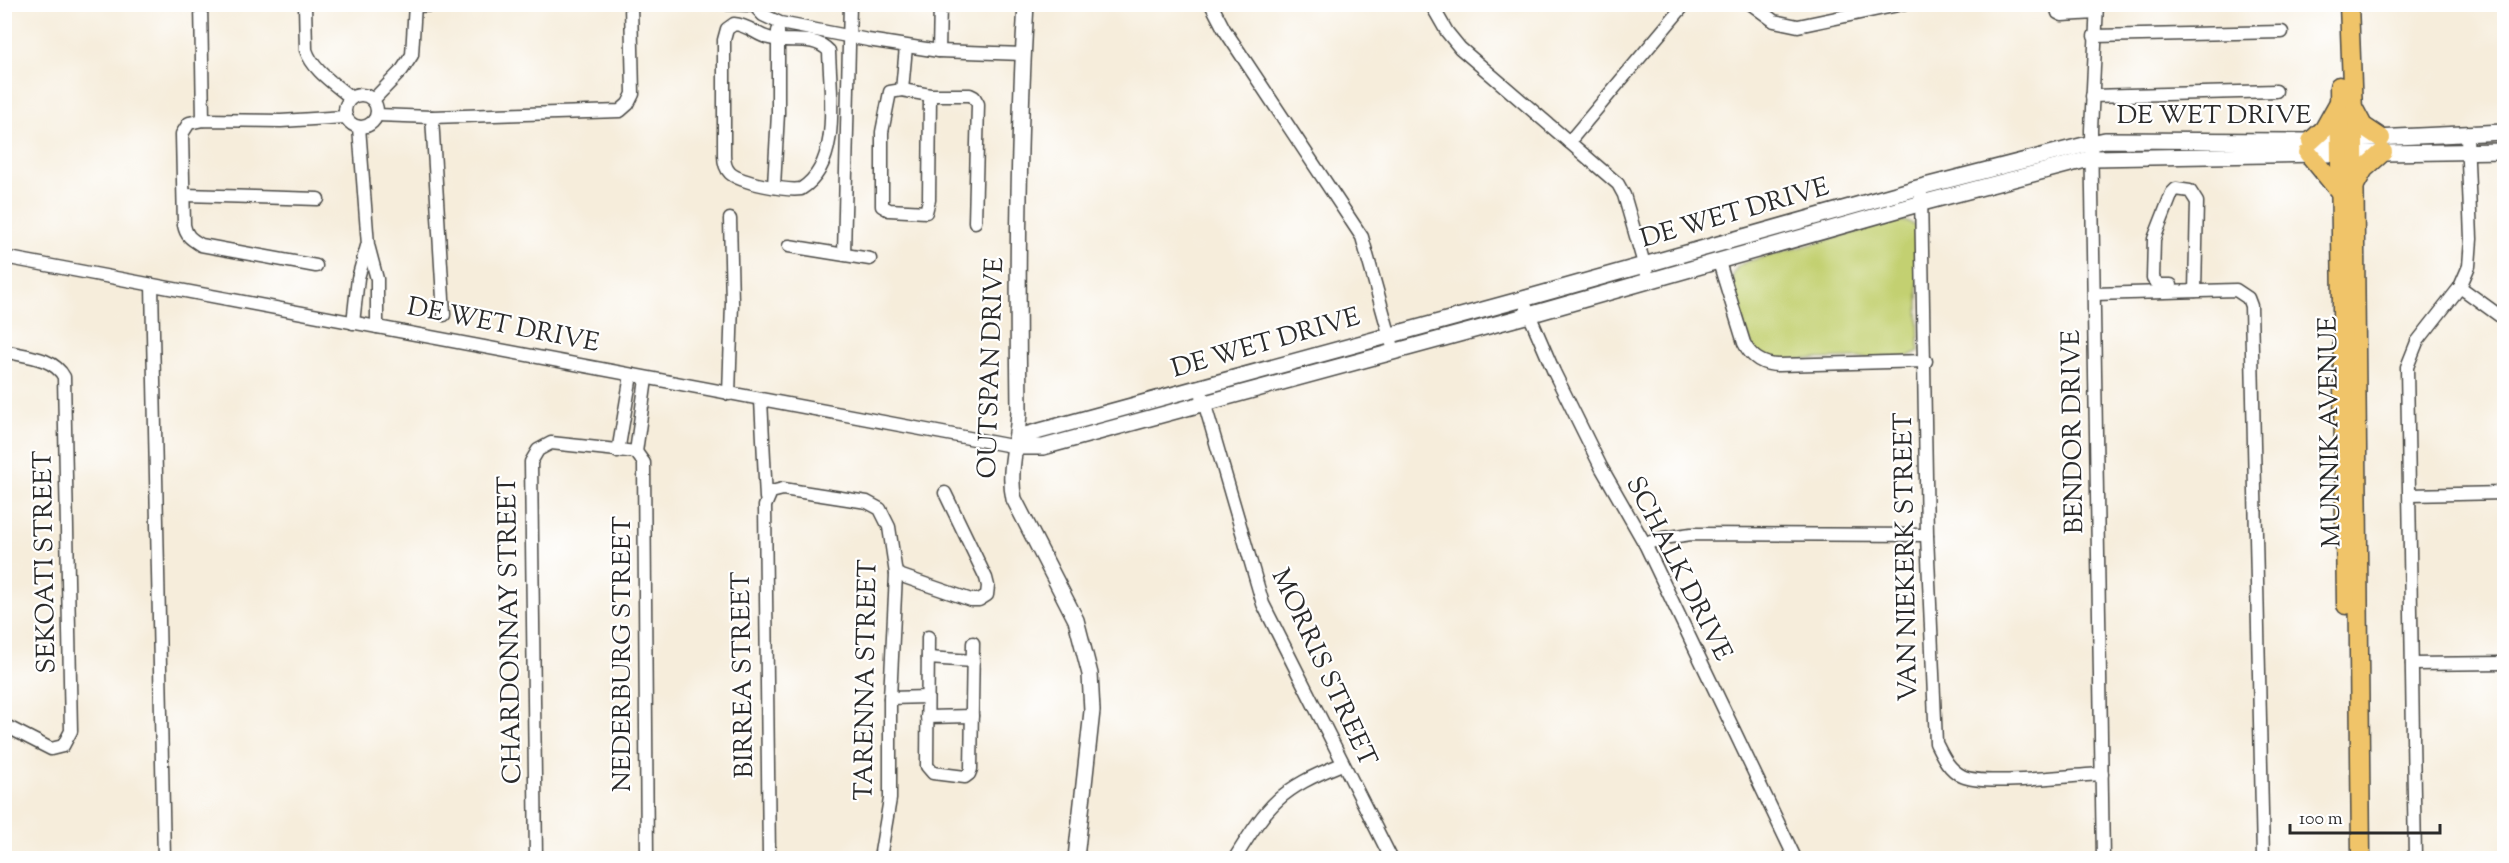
<svg xmlns="http://www.w3.org/2000/svg" width="2509" height="863" font-family="'Sorts Mill Goudy',serif">
<style>
.green{fill:#c3d071;stroke:#777e4e;stroke-width:1.5}
.lines{fill:none;stroke-linecap:round;stroke-linejoin:round}
.minor-casing{stroke:#494845;stroke-width:15}
.tertiary-casing{stroke:#494845;stroke-width:18}
.primary-casing{stroke:#494845;stroke-width:21}
.minor{stroke:#fff;stroke-width:12}
.tertiary{stroke:#fff;stroke-width:15}
.primary{stroke:#f0c469;stroke-width:18}
.labels{text-anchor:middle;dominant-baseline:central;stroke-width:4.5;stroke-linejoin:round;paint-order:stroke}
.street-label{font-size:26px;fill:#2b2b2b;stroke:#fff}
</style>
<rect width="100%" height="100%" fill="#fff"/>
<filter id="ink" filterUnits="userSpaceOnUse"><feTurbulence type="fractalNoise" baseFrequency=".0167" numOctaves="2"/><feDisplacementMap in="SourceGraphic" scale="12" xChannelSelector="R" yChannelSelector="G"/><feConvolveMatrix kernelMatrix="1 2 1 2 8 2 1 2 1" color-interpolation-filters="sRGB"/></filter>
<filter id="wash" filterUnits="userSpaceOnUse"><feTurbulence type="fractalNoise" baseFrequency=".008" numOctaves="4" result="noise"/><feDisplacementMap in="SourceGraphic" scale="24" xChannelSelector="R" yChannelSelector="G"/><feGaussianBlur stdDeviation="1.35" result="paint"/><feColorMatrix in="noise" values="0 0 0 0 0 0 0 0 0 0 0 0 0 0 0 0 0 1.4 0 .05"/><feComposite in="paint" operator="in"/></filter>
<g filter="url(#wash)">
<rect width="100%" height="100%" fill="#f6eddb"/>
<!-- green -->
<path class="green" d="M1898 221 1909 222 1917 227 1919 351 1907 357 1775 360 1769 359 1755 351C1748 338 1727 284 1734 272 1737 265 1743 263 1749 261Z"/>
</g>
<g filter="url(#ink)">
<g class="lines">
<defs>
<g id="minor">
<path d="M201 4 203 120"/>
<path d="M305 4 306 50C313 71 335 84 351 98"/>
<path d="M727 4 753 5"/>
<path d="M753 4 763 15 780 23 868 40 939 51 1023 54"/>
<path d="M1211 4 1224 29 1362 237 1392 344"/>
<path d="M1431 4 1447 32 1460 48 1618 184 1624 195 1649 281"/>
<path d="M1751 4 1774 21 1798 26 1903 4"/>
<path d="M2056 4 2058 13 2062 15 2096 13"/>
<path d="M2097 4 2091 130 2103 858"/>
<path d="M415 6 462 4"/>
<path d="M734 24C749 25 756 35 769 38 790 44 813 34 829 51 830 93 842 164 801 189 786 191 741 183 730 173 725 168 724 161 724 155V40L727 29Z"/>
<path d="M2094 36 2282 32"/>
<path d="M939 51 940 4"/>
<path d="M902 90 906 47"/>
<circle cx="361" cy="111" r="16"/>
<path d="M930 95 929 200 926 212 889 210 882 206V132L890 92 902 90 930 95H970L974 97 978 104 975 222"/>
<path d="M2092 96 2276 91"/>
<path d="M373 100 402 70 412 55 415 4"/>
<path d="M377 115 432 117 620 111 628 104 633 94 631 4"/>
<path d="M432 117 444 315"/>
<path d="M359 127 368 245 377 279V327"/>
<path d="M1569 142 1685 4"/>
<path d="M774 186 778 113V31"/>
<path d="M1921 194 1927 535 1936 743C1942 755 1948 769 1962 776 1984 787 2073 775 2102 774"/>
<path d="M185 195 318 199"/>
<path d="M789 246 870 259"/>
<path d="M844 254 850 4"/>
<path d="M4 257 1017 447"/>
<path d="M1719 262 1744 343C1751 357 1763 365 1779 365L1926 361"/>
<path d="M316 266 201 245C191 239 186 236 184 225L182 134 189 123 203 120 281 121 345 117"/>
<path d="M152 285 164 858"/>
<path d="M2171 285H2160L2153 279 2154 239 2172 193 2176 189 2190 191 2197 202 2195 291"/>
<path d="M2460 287 2504 319"/>
<path d="M2094 294 2236 290 2248 298 2251 306 2263 858"/>
<path d="M1526 307 1554 372 1601 467 1645 544 1795 858"/>
<path d="M353 323 358 278 367 246"/>
<path d="M4 351C24 356 54 357 64 377L71 731 63 746 51 749 4 725"/>
<path d="M729 394 732 303 730 219"/>
<path d="M1202 395 1263 604 1391 858"/>
<path d="M761 400 766 498"/>
<path d="M618 452 631 375"/>
<path d="M636 452 646 379"/>
<path d="M2410 495 2504 493"/>
<path d="M1645 544 1663 538 1691 534 1927 535"/>
<path d="M896 574 971 600H979L987 595 988 586 986 578 945 493"/>
<path d="M928 637 927 766 933 773 965 777 969 774 971 769 973 643"/>
<path d="M928 658 973 661"/>
<path d="M2412 664 2504 663"/>
<path d="M890 698 927 697"/>
<path d="M927 717 972 716"/>
<path d="M536 858 531 462 538 450 551 443 636 452 644 463 647 858"/>
<path d="M769 858 765 506 771 492 783 489 867 502 880 509 889 527 896 574 890 698V799L880 858"/>
<path d="M1235 858C1269 803 1280 789 1342 764"/>
<path d="M2415 858 2407 367 2417 342 2460 287 2469 266 2471 239 2467 136"/>
</g>
<g id="tertiary">
<path d="M1026 4C1018 139 1017 274 1019 409 1019 439 1007 469 1014 499L1076 620 1090 674 1092 711 1076 858"/>
<path d="M1018 437 1523 299 1921 187 2092 143 2105 140 2311 141 2504 132"/>
<path d="M1017 447H1043L1529 315 1922 203 2093 158 2504 151"/>
</g>
<g id="primary">
<path d="M2349 4 2354 139 2361 858"/>
<path d="M2339 86 2346 605"/>
<path d="M2354 109 2363 126 2381 138"/>
<path d="M2311 141 2324 129 2338 104"/>
<path d="M2308 153 2340 192"/>
<path d="M2354 187 2364 169 2383 152"/>
</g>
</defs>
<!-- minor casing -->
<use href="#minor" class="minor-casing"/>
<!-- tertiary casing -->
<use href="#tertiary" class="tertiary-casing"/>
<!-- primary casing -->
<use href="#primary" class="primary-casing"/>
<!-- minor -->
<use href="#minor" class="minor"/>
<!-- tertiary -->
<use href="#tertiary" class="tertiary"/>
<!-- primary -->
<use href="#primary" class="primary"/>
</g>
</g>
<g class="labels">
<!-- street labels -->
<g class="street-label">
<text x="2214" y="116">DE WET DRIVE</text>
<text transform="translate(1735 214) rotate(-16)">DE WET DRIVE</text>
<text transform="translate(503 326) rotate(11)">DE WET DRIVE</text>
<text transform="translate(1266 344) rotate(-16)">DE WET DRIVE</text>
<text transform="translate(992 368) rotate(-88)">OUTSPAN DRIVE</text>
<text transform="translate(2074 432) rotate(-91)">BENDOR DRIVE</text>
<text transform="translate(2331 432) rotate(-91)">MUNNIK AVENUE</text>
<text transform="translate(1907 557) rotate(-91)">VAN NIEKERK STREET</text>
<text transform="translate(46 562) rotate(-91)">SEKOATI STREET</text>
<text transform="translate(1678 569) rotate(63)">SCHALK DRIVE</text>
<text transform="translate(511 630) rotate(-91)">CHARDONNAY STREET</text>
<text transform="translate(623 654) rotate(-90)">NEDERBURG STREET</text>
<text transform="translate(1323 668) rotate(65)">MORRIS STREET</text>
<text transform="translate(744 675) rotate(-91)">BIRREA STREET</text>
<text transform="translate(867 680) rotate(-89)">TARENNA STREET</text>
</g>
</g>
<!-- margin -->
<rect width="2509" height="863" fill="none" stroke="#fff" stroke-width="24"/>
<!-- scale -->
<path d="M2290 824v9h150v-9" fill="none" stroke="#2b2b2b" stroke-width="3"/>
<text x="2299" y="824" font-size="18" fill="#2b2b2b" stroke="#ffffff" stroke-width="4.5" paint-order="stroke">100 m</text>
</svg>
